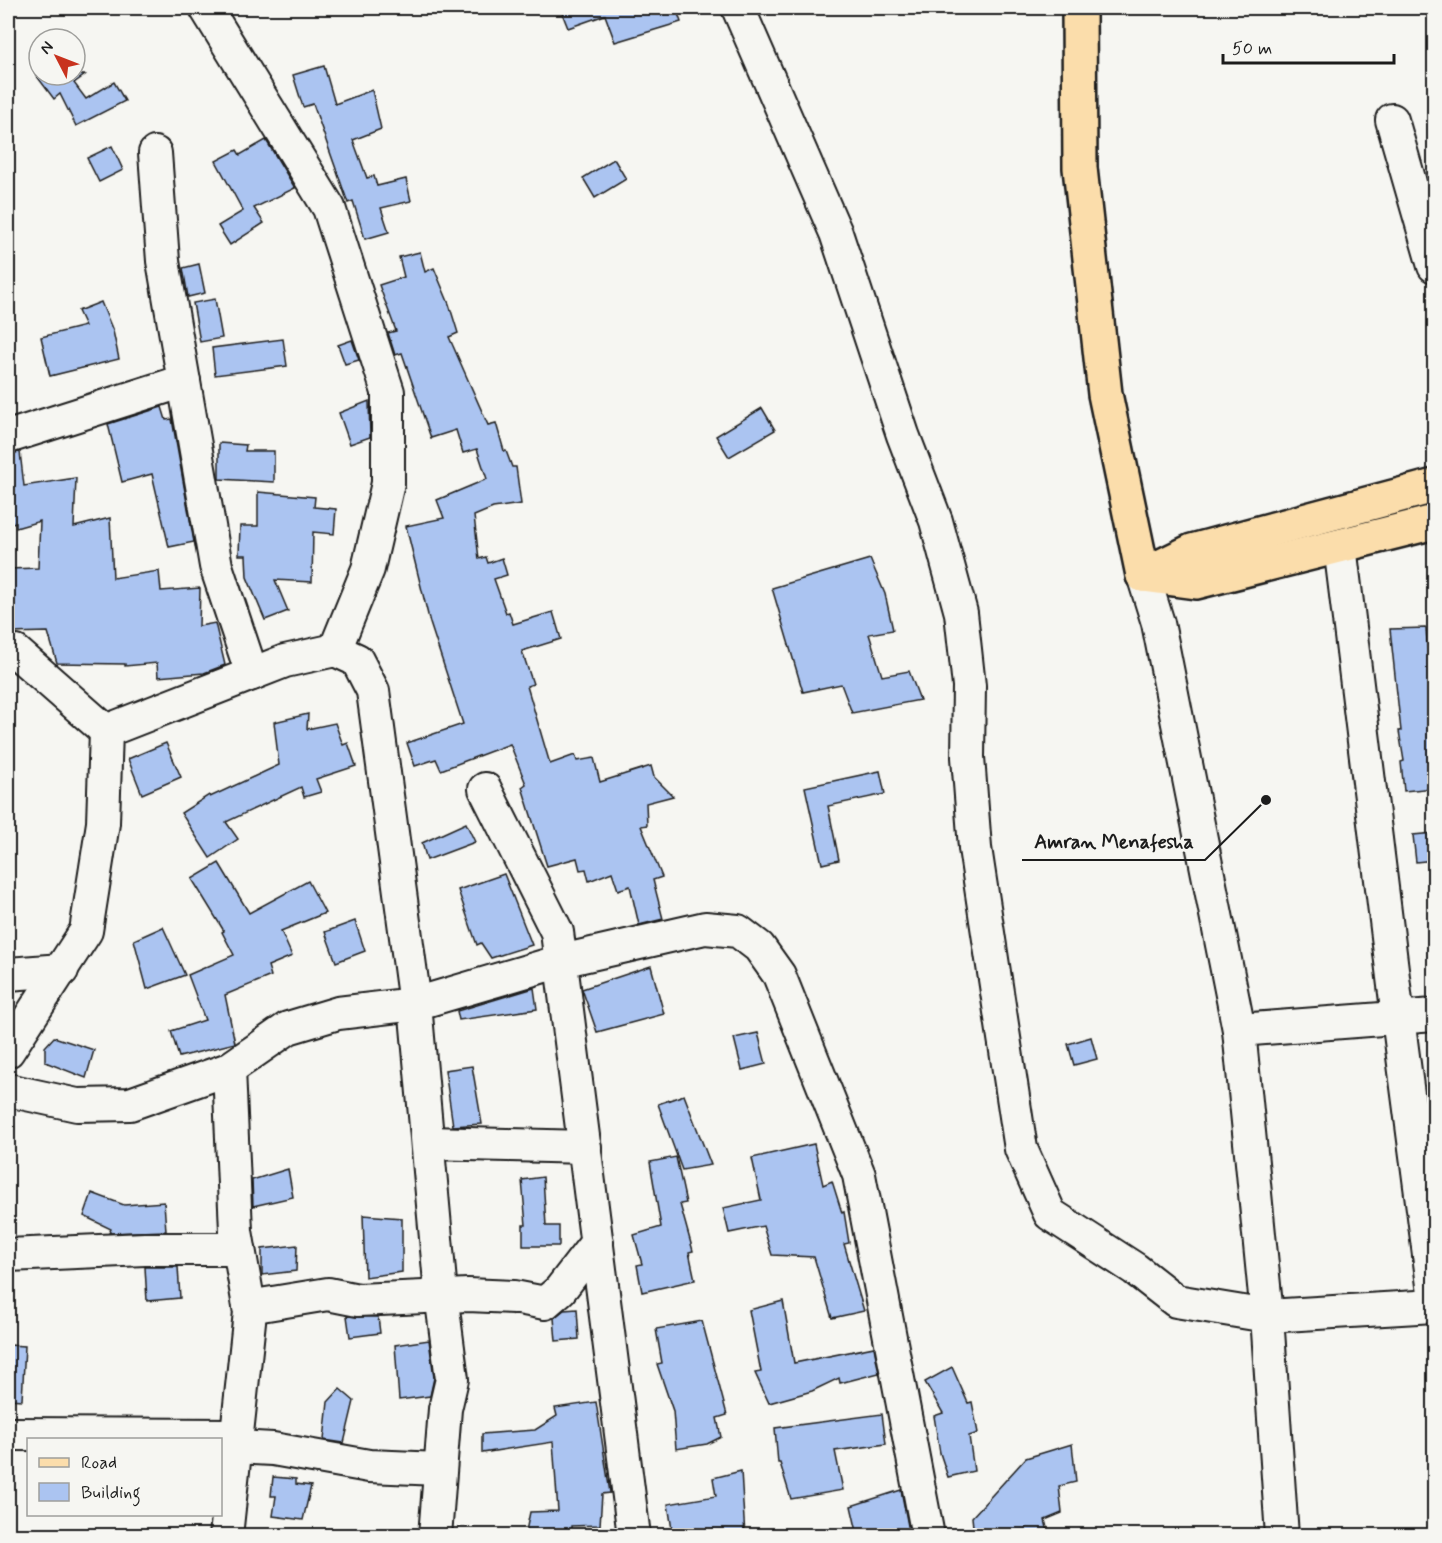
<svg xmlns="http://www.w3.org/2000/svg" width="1442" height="1543" font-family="Mynerve,sans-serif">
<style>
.building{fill:#abc4f1;stroke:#1c1c1c;stroke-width:1.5}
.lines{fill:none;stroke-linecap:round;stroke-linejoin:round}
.minor-casing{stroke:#1c1c1c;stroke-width:36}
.major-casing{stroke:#1c1c1c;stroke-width:38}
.minor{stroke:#f6f6f2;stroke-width:32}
.major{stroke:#fbddab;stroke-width:33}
.leader{fill:none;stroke:#1c1c1c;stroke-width:2}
.callout-dot{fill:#1c1c1c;stroke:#f6f6f2;stroke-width:2}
.callout-label{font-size:20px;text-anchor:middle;font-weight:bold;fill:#1c1c1c;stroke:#f6f6f2;stroke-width:6;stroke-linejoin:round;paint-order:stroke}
</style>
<rect width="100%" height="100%" fill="#f6f6f2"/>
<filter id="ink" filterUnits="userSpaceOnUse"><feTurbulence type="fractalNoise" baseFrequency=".0167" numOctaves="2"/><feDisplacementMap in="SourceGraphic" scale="12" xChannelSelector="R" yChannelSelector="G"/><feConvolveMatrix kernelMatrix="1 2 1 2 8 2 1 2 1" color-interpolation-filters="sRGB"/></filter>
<g filter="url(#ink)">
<!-- building -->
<g class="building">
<path d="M560 8H676L681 22 615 42 605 15 568 28Z"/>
<path d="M324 66 335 104 372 90 381 129 353 140 367 178 374 176 377 186 406 179 411 201 381 208 389 232 365 239 353 201 348 203 313 104 303 107 293 75Z"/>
<path d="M36 75H85L74 83 86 99 114 82 125 101 76 126 60 94 54 99Z"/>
<path d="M266 140 295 188 254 208 264 223 230 245 218 226 243 211 216 161 237 150 240 155Z"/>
<path d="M112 146 123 170 99 182 87 158Z"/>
<path d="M614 159 626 179 595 198 583 178Z"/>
<path d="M420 252 425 272 434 268 449 304 458 333 449 337 488 425 496 423 504 451H506L512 467H516L521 504 493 508 474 516 479 559 486 557 488 563 502 558 507 575 494 579 506 613 509 612 513 624 553 612 561 639 522 651 533 684 527 686 550 764 575 755 577 761 594 758 600 782 651 766 654 777 673 796 646 803 647 825 641 826 662 877 653 880 663 919 639 925 630 886 618 890 612 872 589 881 586 869 580 870 577 858 547 866 522 787 526 784 510 744 441 770 436 759 415 766 407 743 463 724 430 623 406 526 444 518 437 500 487 479 477 449 463 453 456 430 431 438 402 353 395 355 388 333 396 331 379 285 404 277 399 257Z"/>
<path d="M199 264 205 293 188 297 183 268Z"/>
<path d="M215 299 222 338 200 342 193 303Z"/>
<path d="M101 302 113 331 119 359 50 376 41 337 85 326 78 311Z"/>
<path d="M283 339 287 366 215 375 212 348Z"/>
<path d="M352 340 359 360 345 364 338 345Z"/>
<path d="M369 401 370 437 350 444 339 413Z"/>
<path d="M162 407 166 420 172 419 194 542 169 547 152 474 122 482 108 424Z"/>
<path d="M762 408 775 430 729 457 716 436Z"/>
<path d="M219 443 246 445 245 451H274V482L219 479Z"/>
<path d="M20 452 24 486 76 478 74 527 110 518 113 578 159 571 161 591 200 588 199 626 215 623 225 665 204 673 158 677 157 663 125 666V664L57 663 48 632 8 633V569L38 568 40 521 16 528V522L8 524V454Z"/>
<path d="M258 492 315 497 314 507 336 509 334 534 313 532 312 582 275 580 288 611 265 620 247 577 246 555H239L240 526H258Z"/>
<path d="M870 559 885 594 893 630 869 634 882 676 909 671 920 700 852 713 841 684 803 692 772 588Z"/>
<path d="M1426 628 1431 693H1434V788L1404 791 1401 762 1404 761 1399 731H1401L1390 629Z"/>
<path d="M308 714 307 729 335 723 343 745 348 743 356 766 316 779 321 792 304 797 301 787 226 822 238 839 210 858 181 813 209 795 210 797 279 765 274 722Z"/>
<path d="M166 743 181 777 142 794 128 759Z"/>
<path d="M880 771 885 794 828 806 839 860 822 864 805 787Z"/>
<path d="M466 823 475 842 427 860 422 843Z"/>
<path d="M1434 833V860L1416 862 1413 835Z"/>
<path d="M219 863 249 913 308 881 325 913 281 931 292 956 268 966 271 976 225 995 235 1043 179 1057 171 1031 205 1020 188 975 234 955 222 932 224 931 192 879Z"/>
<path d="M504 874 532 945 491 958 481 943 477 945 458 890Z"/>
<path d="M355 921 365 951 336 962 325 932Z"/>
<path d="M163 927 185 975 147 989 134 940Z"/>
<path d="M651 966 664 1014 597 1032 582 989Z"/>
<path d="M534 988 537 1009 459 1020 457 1011Z"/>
<path d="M758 1033 766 1064 742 1070 734 1038Z"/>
<path d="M54 1037 94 1050 86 1078 45 1062V1047Z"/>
<path d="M1091 1037 1097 1059 1074 1065 1068 1044Z"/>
<path d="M472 1066 482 1124 453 1126 445 1070Z"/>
<path d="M684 1095 711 1165 682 1170 658 1104Z"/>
<path d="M814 1144 823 1185 832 1181 842 1213 844 1212 849 1243 844 1244 864 1311 832 1318 814 1257 772 1255 763 1226 729 1233 723 1208 761 1200 752 1158Z"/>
<path d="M676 1157 686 1203 680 1204 693 1251 689 1252 695 1280 642 1292 637 1265 642 1264 634 1235 661 1227 650 1162Z"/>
<path d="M288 1169 293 1197 253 1206 252 1180Z"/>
<path d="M543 1177 546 1226H559V1246H523V1225H526L522 1180Z"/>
<path d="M92 1193 124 1205 164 1202 166 1231 109 1233 111 1229 84 1216Z"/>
<path d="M363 1215 402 1218V1272L365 1277Z"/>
<path d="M297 1245 296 1271 262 1275V1249Z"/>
<path d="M145 1267H178L180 1298 147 1301Z"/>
<path d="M783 1301 794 1363 874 1347 879 1373 840 1383 839 1378 812 1391 769 1403 755 1373 761 1372 749 1310Z"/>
<path d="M577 1309 579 1339 556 1341 554 1318 564 1310Z"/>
<path d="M347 1316 378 1317 380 1333 350 1337Z"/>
<path d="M702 1321 727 1415 717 1418 721 1437 707 1444 676 1449 673 1411 657 1364 662 1363 656 1329Z"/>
<path d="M429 1340 434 1378 430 1396 399 1400 395 1345Z"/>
<path d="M8 1345 25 1346 22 1400 8 1399Z"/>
<path d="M952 1367 968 1403 972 1402 978 1433 969 1436 974 1471 948 1477 940 1453 934 1416 943 1413 925 1382Z"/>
<path d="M340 1389 354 1401 344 1443 324 1440 328 1402Z"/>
<path d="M596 1402 610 1493 602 1494 600 1525 572 1526V1536H525L530 1512 558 1511 553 1442 482 1453V1434L535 1430 557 1416 555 1408Z"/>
<path d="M882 1414 886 1444 835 1451 843 1490 791 1499 780 1463H778L775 1428Z"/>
<path d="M1072 1444 1076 1482 1059 1486 1062 1513 1045 1520 1049 1536H974L972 1517 1026 1458Z"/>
<path d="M741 1471 745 1536H673L668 1504 716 1496 713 1478Z"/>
<path d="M273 1477 296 1479V1484L311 1486 303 1520 273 1516 276 1496H271Z"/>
<path d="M901 1490 910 1536H858L851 1506Z"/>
</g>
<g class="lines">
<defs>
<g id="minor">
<path d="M206 8 329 208 388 392V483L368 569 335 650"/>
<path d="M738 8 836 233 903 435 936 521 961 613 969 686 968 757 975 848 1021 1149 1050 1214 1135 1269 1176 1301 1267 1316 1239 1030 1158 623 1143 575"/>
<path d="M1392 120 1434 266"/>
<path d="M155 153 163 261 216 566 252 674"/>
<path d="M8 437 184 381"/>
<path d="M1340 546 1398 1018 1434 1293"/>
<path d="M8 652H16L106 731"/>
<path d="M485 789 557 932 634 1536"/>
<path d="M8 974 62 970"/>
<path d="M1239 1030 1434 1015"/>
<path d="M8 1051 86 931 103 823 106 731 285 661 335 650 357 660 373 691 415 1004 441 1294 452 1379 445 1409 435 1536"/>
<path d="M8 1090 77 1105 130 1104 229 1069 288 1028 338 1013 415 1004 561 961 705 928 738 931 759 947 779 975 859 1175 928 1536"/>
<path d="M428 1143 585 1147"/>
<path d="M8 1255 145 1249H239"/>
<path d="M249 1307 328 1294 358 1300 468 1295 514 1297 545 1303 560 1290 597 1242"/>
<path d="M8 1434 236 1435"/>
<path d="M235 1447 273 1449 369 1466 439 1469"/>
<path d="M226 1536 250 1312 236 1231 229 1069"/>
<path d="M1282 1536 1267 1316 1434 1306"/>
</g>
<g id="major">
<path d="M1079 8 1080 168 1105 394 1143 575"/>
<path d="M1143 575 1192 551 1434 486"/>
<path d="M1143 575 1196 582 1434 522"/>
</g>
</defs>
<!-- minor casing -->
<use href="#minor" class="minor-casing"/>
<!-- major casing -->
<use href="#major" class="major-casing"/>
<!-- minor -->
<use href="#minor" class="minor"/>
<!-- major -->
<use href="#major" class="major"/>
</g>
</g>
<!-- callouts -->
<path class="leader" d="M1266 800L1205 860H1022"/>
<circle class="callout-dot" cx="1266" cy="800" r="6"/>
<g class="callout-label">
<text x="1114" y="848">Amran Menafesha</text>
</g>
<!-- margin -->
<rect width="1442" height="1543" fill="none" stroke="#f6f6f2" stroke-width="30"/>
<rect x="15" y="15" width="1412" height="1513" fill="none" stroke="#1c1c1c" stroke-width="2" filter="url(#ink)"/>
<!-- legend -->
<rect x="27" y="1438" width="195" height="78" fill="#f6f6f2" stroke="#9f9f9c" stroke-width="1.5"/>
<rect x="39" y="1458" width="30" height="9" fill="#fbddab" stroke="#9f9f9c" stroke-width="1.5"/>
<text x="81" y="1468" font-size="18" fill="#1c1c1c">Road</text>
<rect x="39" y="1483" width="30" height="18" fill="#abc4f1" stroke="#9f9f9c" stroke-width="1.5"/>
<text x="81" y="1498" font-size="18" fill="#1c1c1c">Building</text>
<!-- north arrow -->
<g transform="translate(57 57) rotate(312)"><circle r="28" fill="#f6f6f2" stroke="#9f9f9c" stroke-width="1.5"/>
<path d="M0-4.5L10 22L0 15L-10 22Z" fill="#c8321e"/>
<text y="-9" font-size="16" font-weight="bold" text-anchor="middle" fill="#1c1c1c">N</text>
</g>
<!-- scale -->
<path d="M1223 54v9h171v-9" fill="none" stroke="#1c1c1c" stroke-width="3"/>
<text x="1232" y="54" font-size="18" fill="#1c1c1c" stroke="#f6f6f2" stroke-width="4.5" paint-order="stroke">50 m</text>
</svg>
